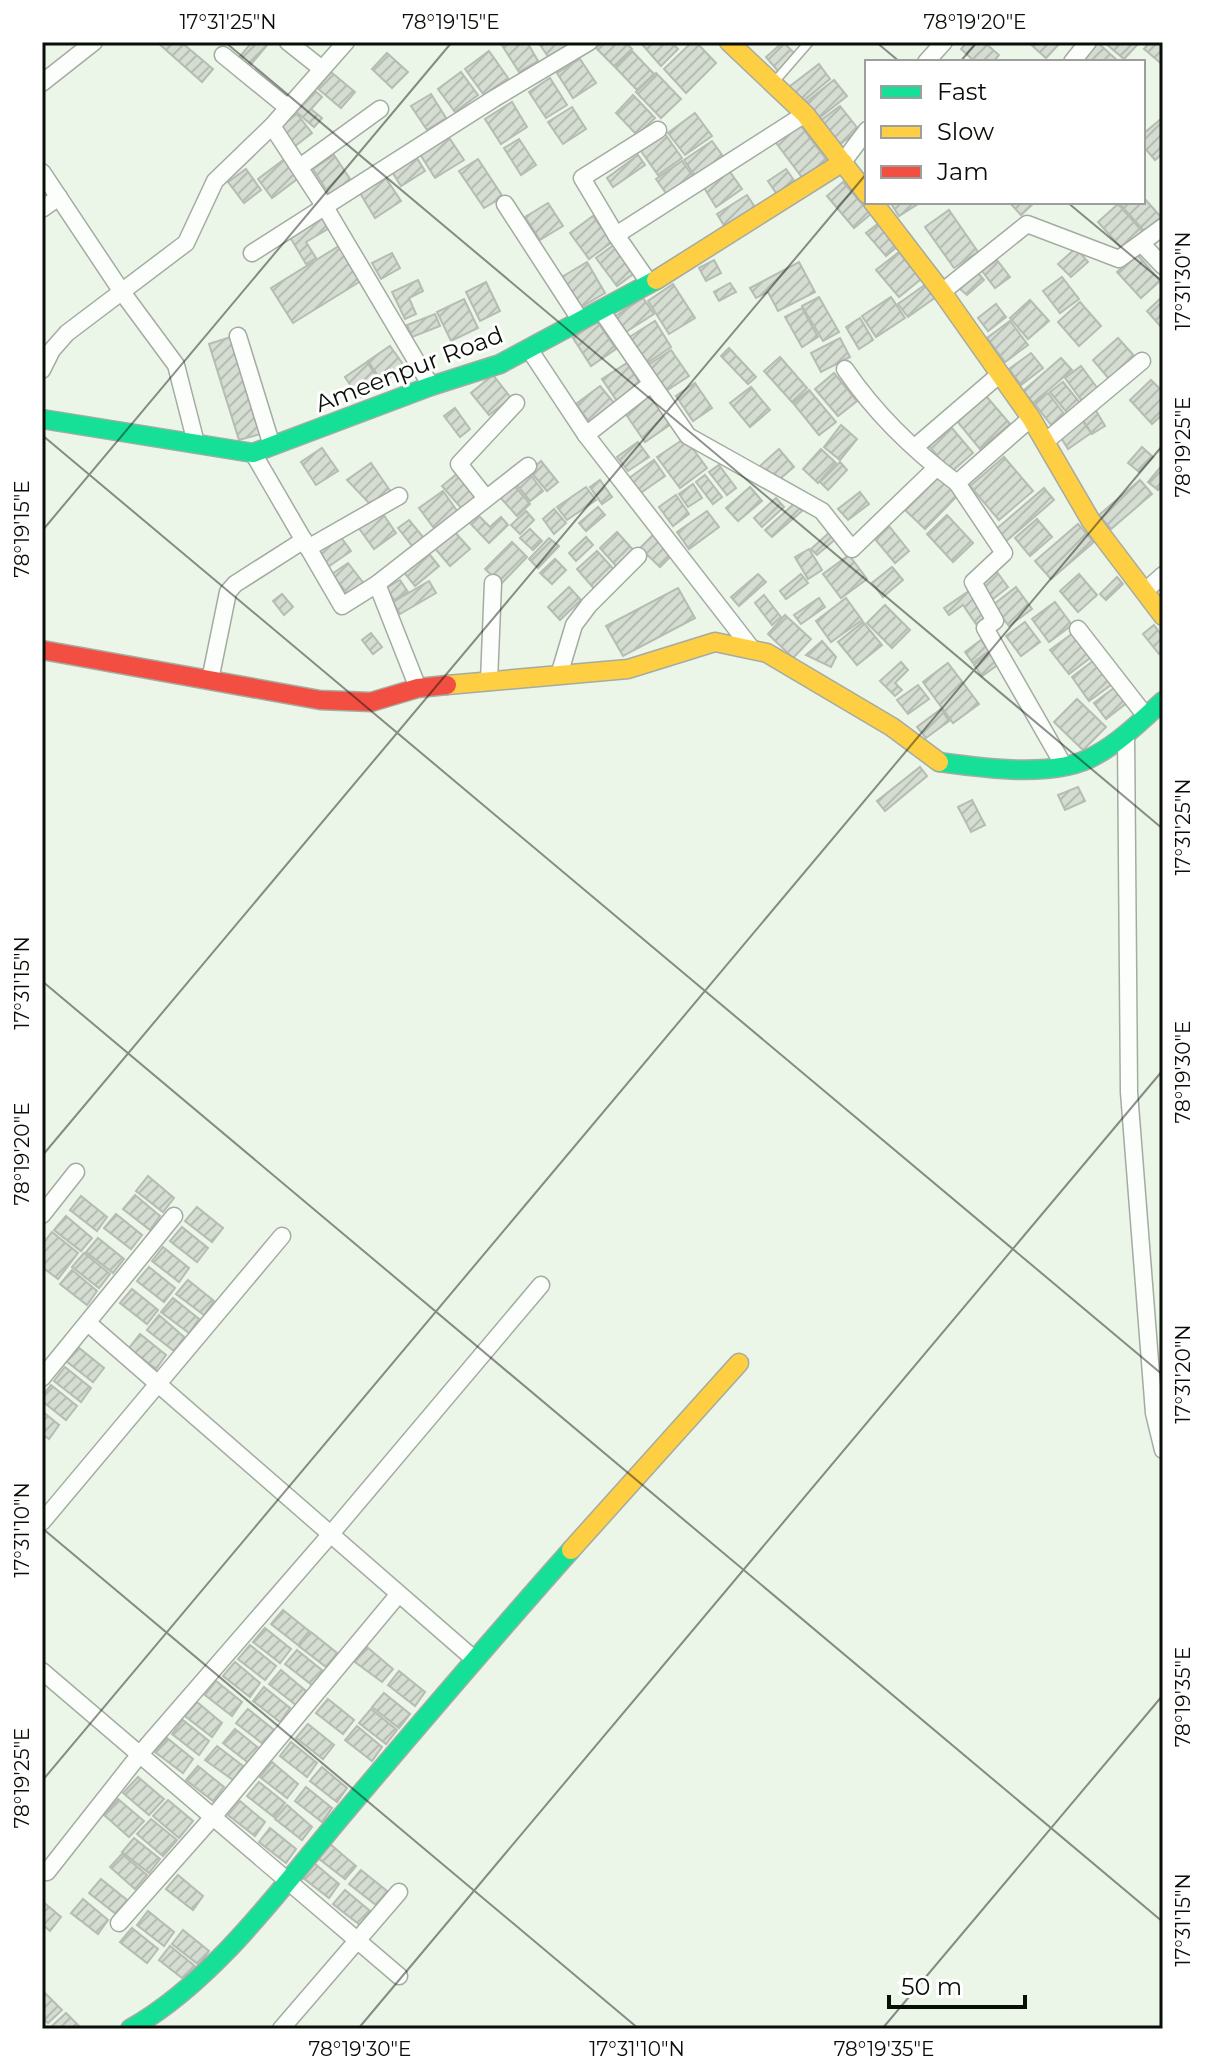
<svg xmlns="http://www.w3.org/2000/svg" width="1205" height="2071" font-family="Montserrat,sans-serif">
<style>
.building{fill:url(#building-hatch);stroke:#b5bcb2;stroke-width:2}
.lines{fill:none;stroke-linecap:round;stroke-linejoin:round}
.lane-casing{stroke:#a4aca2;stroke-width:11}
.street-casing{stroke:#a4aca2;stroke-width:19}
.fast-casing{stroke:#a4aca2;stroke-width:21}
.slow-casing{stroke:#a4aca2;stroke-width:21}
.jam-casing{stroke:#a4aca2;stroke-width:21}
.lane{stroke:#fcfefc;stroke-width:8}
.street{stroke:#fcfefc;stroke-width:16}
.fast{stroke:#16e098;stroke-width:18}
.slow{stroke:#ffcf43;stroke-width:18}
.jam{stroke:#f24e42;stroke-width:18}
.ticks{fill:none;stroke:#090e07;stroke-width:2;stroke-opacity:0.45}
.labels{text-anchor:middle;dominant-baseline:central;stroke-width:6;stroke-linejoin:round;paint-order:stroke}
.street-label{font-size:24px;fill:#090e07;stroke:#fff}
.neatline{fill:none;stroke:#090e07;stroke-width:3}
.ticks-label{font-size:20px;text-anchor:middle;fill:#090e07}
</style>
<defs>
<pattern id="building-hatch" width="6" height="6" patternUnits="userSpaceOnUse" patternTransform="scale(2)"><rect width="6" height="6" fill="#d5ddd2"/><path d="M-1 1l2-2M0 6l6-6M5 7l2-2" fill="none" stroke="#b6bcb3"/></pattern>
</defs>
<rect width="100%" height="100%" fill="#ebf5e8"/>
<!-- building -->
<g class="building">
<path d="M157 42H181L213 69 202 82Z"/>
<path d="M252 42 269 43 247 69 237 60Z"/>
<path d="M500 42H527L538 61 519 72Z"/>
<path d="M538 42H570L574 47 552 62Z"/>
<path d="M603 42H625L632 49 614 66 596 48Z"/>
<path d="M640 42H671L678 49 661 66Z"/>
<path d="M692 42H696L716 63 686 93 664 69Z"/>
<path d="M783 42 796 55 778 71 766 57Z"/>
<path d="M967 42H984L999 55 993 62H975L961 49Z"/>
<path d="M1028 42H1059L1060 43 1046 58Z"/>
<path d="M1097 42 1119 62H1088L1083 58Z"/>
<path d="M1104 42H1135L1138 44 1124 59Z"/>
<path d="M1150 42H1163V65L1144 49Z"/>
<path d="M489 51 508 78 484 95 465 69Z"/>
<path d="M632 51 654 74 637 90 615 67Z"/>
<path d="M387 53 408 72 392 88 372 69Z"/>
<path d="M580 59 596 83 573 98 557 73Z"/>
<path d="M819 64 830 79 802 102 789 87Z"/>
<path d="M331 72 355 92 341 108 317 88Z"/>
<path d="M461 72 478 95 455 112 438 89Z"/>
<path d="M656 73 681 99 661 118 636 92Z"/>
<path d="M550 78 567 105 546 118 529 92Z"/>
<path d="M834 80 847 96 818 119 805 103Z"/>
<path d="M313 89 322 97 311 109 322 118 314 127 294 110Z"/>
<path d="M431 94 446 118 427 130 411 106Z"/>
<path d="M633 95 655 118 637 135 616 113Z"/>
<path d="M512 102 527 127 501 144 485 119Z"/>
<path d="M840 106 859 130 839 145 820 121Z"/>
<path d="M572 107 586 129 563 144 548 122Z"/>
<path d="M695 113 712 136 685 155 668 133Z"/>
<path d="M297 114 312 133 295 146 281 126Z"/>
<path d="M1162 118 1163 153 1155 160 1143 146V134Z"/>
<path d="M798 122 828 162 804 180 774 140Z"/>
<path d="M446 133 464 160 435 178 418 151Z"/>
<path d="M665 134 682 158 658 175 641 151Z"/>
<path d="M519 139 536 165 521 175 504 148Z"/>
<path d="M712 141 725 159 697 179 684 160Z"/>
<path d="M334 155 354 185 332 199 313 169Z"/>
<path d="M415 155 425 171 401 186 391 170Z"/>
<path d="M638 155 645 165 613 187 607 178Z"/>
<path d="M286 158 300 177 272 198 258 179Z"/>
<path d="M478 159 503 197 484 208 459 171Z"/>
<path d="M682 161 694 178 668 196 656 179Z"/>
<path d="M246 169 261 190 244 203 228 182Z"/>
<path d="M728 169 742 189 716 207 703 186Z"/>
<path d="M786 169 798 186 780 199 768 181Z"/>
<path d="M385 177 401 201 375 218 360 193Z"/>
<path d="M843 182 871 214 854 228 827 196Z"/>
<path d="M747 195 758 212 728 232 717 214Z"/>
<path d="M1143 197 1161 217 1144 231 1119 203 1143 202Z"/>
<path d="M890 202H921L899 216Z"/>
<path d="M1009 202H1035L1021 215Z"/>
<path d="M548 203 563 226 540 240 525 217Z"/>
<path d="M1118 204 1143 232 1123 250 1098 222Z"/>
<path d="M949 210 978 252 954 268 925 227Z"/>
<path d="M327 216 333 226 306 242 316 258 306 264 290 237Z"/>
<path d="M593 216 612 242 589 259 570 233Z"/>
<path d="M879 223 898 246 886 256 866 233Z"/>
<path d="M342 244 364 279 293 323 271 288Z"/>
<path d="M615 244 636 272 617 286 596 258Z"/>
<path d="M1076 248 1088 262 1071 277 1058 264Z"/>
<path d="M899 252 921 279 899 297 876 270Z"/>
<path d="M392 253 400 268 381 279 372 263Z"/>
<path d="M1137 254 1160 281 1141 298 1117 272Z"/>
<path d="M714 260 721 273 706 281 699 268Z"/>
<path d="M997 260 1010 277 995 288 982 271Z"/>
<path d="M587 262 605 293 578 309 560 278Z"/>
<path d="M799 262 815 292 778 311 768 292 756 298 750 288Z"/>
<path d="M978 273 984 280 967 295 960 289Z"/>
<path d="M1062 277 1079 299 1060 313 1043 291Z"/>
<path d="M418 280 423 291 409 298 416 314 405 319 392 292Z"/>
<path d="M486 282 500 311 480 321 466 292Z"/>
<path d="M730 283 736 292 719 301 714 292Z"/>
<path d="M673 284 695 318 669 334 648 301Z"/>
<path d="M926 284 936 297 908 317 898 304Z"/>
<path d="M1163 296V329L1147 311Z"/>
<path d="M819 297 839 332 823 341 802 306Z"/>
<path d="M891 297 905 318 876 337 862 316Z"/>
<path d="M643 298 654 314 624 333 614 317Z"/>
<path d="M464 299 478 328 451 341 437 312Z"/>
<path d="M1030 300 1049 321 1028 339 1010 318Z"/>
<path d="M1080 302 1101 326 1079 346 1058 322Z"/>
<path d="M996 304 1006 317 988 331 978 318Z"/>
<path d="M802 308 818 337 802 347 785 317Z"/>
<path d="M435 314 440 326 412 337 407 325Z"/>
<path d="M860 318 873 340 859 349 846 327Z"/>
<path d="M597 321 616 349 591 366 573 338Z"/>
<path d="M655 321 671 347 644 365 628 338Z"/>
<path d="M1010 321 1028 345 1005 362 987 338Z"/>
<path d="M234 336 264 433 239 440 209 344Z"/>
<path d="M840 338 850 357 821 372 811 353Z"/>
<path d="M1118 338 1136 358 1110 380 1093 360Z"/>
<path d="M390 346 405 367 382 382 368 361Z"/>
<path d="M729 348 756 377 748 384 721 356Z"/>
<path d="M671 350 689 376 663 393 645 367Z"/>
<path d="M1031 353 1043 368 1021 385 1009 369Z"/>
<path d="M780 357 807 388 792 402 764 371Z"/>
<path d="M1061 358 1072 370 1033 403 1023 391Z"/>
<path d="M367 362 381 383 359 398 345 377Z"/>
<path d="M627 363 643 388 619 404 602 379Z"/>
<path d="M1081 366 1098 389 1082 401 1065 378Z"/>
<path d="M834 373 857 401 838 416 815 389Z"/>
<path d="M493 375 511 398 489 415 471 393Z"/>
<path d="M1151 380 1163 392V414L1152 424 1130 400Z"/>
<path d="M1063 382 1080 403 1068 414 1050 392Z"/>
<path d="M695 383 712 408 693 421 676 396Z"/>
<path d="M600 386 615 404 590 423 576 404Z"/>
<path d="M751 387 770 410 750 427 730 403Z"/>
<path d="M809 390 836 422 819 435 793 403Z"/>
<path d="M1048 393 1065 415 1052 426 1034 403Z"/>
<path d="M650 395 671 424 645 442 625 413Z"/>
<path d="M986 396 1010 424 980 449 957 421Z"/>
<path d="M455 408 470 429 460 437 444 416Z"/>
<path d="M1095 409 1105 426 1092 434 1081 417Z"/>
<path d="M1082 420 1091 433 1068 449 1060 436Z"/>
<path d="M841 425 857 439 840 460 824 447Z"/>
<path d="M951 427 973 453 951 472 929 446Z"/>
<path d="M685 438 707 468 680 488 657 457Z"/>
<path d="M638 442 649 457 628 471 617 457Z"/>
<path d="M1142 447 1153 457 1139 472 1128 463Z"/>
<path d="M322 448 338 471 316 485 301 462Z"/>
<path d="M779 449 794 467 775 483 760 466Z"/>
<path d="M821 449 836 463 818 483 803 469Z"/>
<path d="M1004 457 1033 491 999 520 970 486Z"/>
<path d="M654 460 665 476 639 494 628 479Z"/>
<path d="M541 461 558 482 547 491 530 471Z"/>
<path d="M840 462 847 470 828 490 820 482Z"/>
<path d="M371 463 391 492 369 503 347 480Z"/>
<path d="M1163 464V484L1158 490 1148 482Z"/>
<path d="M719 465 736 488 727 495 709 472Z"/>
<path d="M458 473 477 496 462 509 442 486Z"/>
<path d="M529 473 543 491 530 501 516 484Z"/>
<path d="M938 474 959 494 925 529 904 509Z"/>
<path d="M705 475 722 497 713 504 696 482Z"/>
<path d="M600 480 612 497 602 504 590 487Z"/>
<path d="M1140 480 1152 494 1111 529 1099 515Z"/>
<path d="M513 484 530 504 517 516 499 496Z"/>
<path d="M693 484 702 498 688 507 679 494Z"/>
<path d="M586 487 596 500 567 520 557 507Z"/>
<path d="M750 487 762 501 738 521 726 508Z"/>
<path d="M1044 488 1054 500 1004 543 994 531Z"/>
<path d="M443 491 460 515 436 531 419 508Z"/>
<path d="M860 492 869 504 848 520 838 509Z"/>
<path d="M676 495 689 514 673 526 659 507Z"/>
<path d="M776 498 784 507 762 527 754 518Z"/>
<path d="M795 503 802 511 772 537 765 530Z"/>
<path d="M598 507 605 515 586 531 579 523Z"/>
<path d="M554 509 566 523 554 534 543 519Z"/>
<path d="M381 511 396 533 374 549 358 527Z"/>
<path d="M526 511 534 520 520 534 511 525Z"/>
<path d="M707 511 719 527 689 549 677 532Z"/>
<path d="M476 513 490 527 501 517 508 525 489 543 468 521Z"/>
<path d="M947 515 973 543 953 562 927 534Z"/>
<path d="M1037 519 1052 537 1030 556 1015 538Z"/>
<path d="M409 520 424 538 413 547 398 528Z"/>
<path d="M1078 524 1094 542 1051 579 1035 561Z"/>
<path d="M889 526 909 551 895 563 874 538Z"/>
<path d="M452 529 470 549 450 566 433 546Z"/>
<path d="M530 529 542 541 533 550 520 538Z"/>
<path d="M831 531 837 538 817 555 811 549Z"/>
<path d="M617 532 635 552 618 568 600 548Z"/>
<path d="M655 533 675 552 660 567 640 548Z"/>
<path d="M340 536 351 551 328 567 317 553Z"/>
<path d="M586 537 593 545 576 561 569 553Z"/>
<path d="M549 538 559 546 538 568 529 559Z"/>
<path d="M512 542 527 557 501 584 485 569Z"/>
<path d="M809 549 822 570 808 579 795 557Z"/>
<path d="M426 550 439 566 415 586 402 570Z"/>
<path d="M597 551 618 574 597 592 577 569Z"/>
<path d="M849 555 867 579 841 598 823 574Z"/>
<path d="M555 559 566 570 552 584 540 573Z"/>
<path d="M348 563 365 585 349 596 332 574Z"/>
<path d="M892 567 903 580 883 597 872 583Z"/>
<path d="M997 572 1008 587 993 599 981 584Z"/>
<path d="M758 574 766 582 739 606 731 597Z"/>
<path d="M801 574 808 583 786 599 780 591Z"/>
<path d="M1079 574 1097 595 1078 612 1060 591Z"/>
<path d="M1117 577 1123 584 1106 600 1100 594Z"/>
<path d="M400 580 408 592 394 600 386 588Z"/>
<path d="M429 581 436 593 400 614 393 602Z"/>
<path d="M569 587 581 600 560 620 548 607Z"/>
<path d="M1016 587 1032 609 1009 626 993 605Z"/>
<path d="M678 588 695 618 623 656 606 626Z"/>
<path d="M969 591 986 617 976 624 963 605 949 615 944 608Z"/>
<path d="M282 594 293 607 284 615 273 601Z"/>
<path d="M764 595 781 617 772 625 755 603Z"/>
<path d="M819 598 825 607 801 624 794 615Z"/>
<path d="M846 598 862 620 831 642 816 621Z"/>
<path d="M1055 602 1072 625 1049 642 1032 619Z"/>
<path d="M885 605 910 630 892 648 867 623Z"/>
<path d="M785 615 811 639 793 658 768 634Z"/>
<path d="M863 622 882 645 857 665 838 642Z"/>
<path d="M1025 622 1040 642 1021 656 1006 636Z"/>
<path d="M1154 625 1163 637V650L1159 654 1143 634Z"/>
<path d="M1076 631 1094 655 1069 674 1050 650Z"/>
<path d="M371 633 382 647 373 654 362 640Z"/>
<path d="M981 640 989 651 973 663 965 652Z"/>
<path d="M822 641 836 657 831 667 806 655Z"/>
<path d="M990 652 999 664 982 676 974 665Z"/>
<path d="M1097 658 1115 682 1089 701 1072 677Z"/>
<path d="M901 662 908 670 895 683 902 690 895 696 880 681Z"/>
<path d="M948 663 979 704 953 723 923 682Z"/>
<path d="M918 685 929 699 908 714 897 700Z"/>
<path d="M1115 687 1128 702 1106 719 1094 703Z"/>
<path d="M1077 699 1106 727 1083 750 1054 722Z"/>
<path d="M941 709 949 721 926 738 917 727Z"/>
<path d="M920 767 927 776 885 811 877 801Z"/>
<path d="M1078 787 1085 801 1065 810 1058 795Z"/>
<path d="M972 800 985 825 971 832 958 807Z"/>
<path d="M148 1176 174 1198 163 1212 136 1191Z"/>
<path d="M135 1195 160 1216 150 1230 123 1209Z"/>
<path d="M81 1196 107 1217 97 1231 70 1210Z"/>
<path d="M197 1207 223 1228 212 1242 185 1221Z"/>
<path d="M116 1214 142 1235 131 1249 104 1228Z"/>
<path d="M66 1216 92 1238 81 1251 54 1230Z"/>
<path d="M182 1227 208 1248 197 1262 170 1241Z"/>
<path d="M52 1232 78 1253 58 1279 42 1267V1245Z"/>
<path d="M98 1238 124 1259 113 1273 86 1252Z"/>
<path d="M163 1247 189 1268 179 1282 152 1261Z"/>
<path d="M84 1253 110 1274 99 1288 72 1267Z"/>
<path d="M149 1267 175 1288 164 1302 137 1281Z"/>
<path d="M72 1270 97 1291 87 1305 60 1284Z"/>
<path d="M188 1280 214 1301 204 1315 176 1294Z"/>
<path d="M132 1289 158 1310 147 1324 120 1303Z"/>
<path d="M173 1298 199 1319 189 1333 161 1312Z"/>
<path d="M159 1315 184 1337 174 1351 147 1330Z"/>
<path d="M140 1334 166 1355 156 1369 129 1348Z"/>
<path d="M78 1347 104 1368 93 1382 66 1361Z"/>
<path d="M65 1367 91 1388 81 1402 54 1381Z"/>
<path d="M51 1385 77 1406 66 1420 42 1401V1396Z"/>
<path d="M42 1411 59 1425 49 1439 42 1434Z"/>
<path d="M283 1610 309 1631 298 1645 271 1624Z"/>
<path d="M265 1628 291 1649 280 1663 253 1642Z"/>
<path d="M311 1632 337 1653 326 1667 299 1646Z"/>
<path d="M250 1645 276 1666 265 1680 238 1659Z"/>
<path d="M367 1647 393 1669 382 1682 355 1662Z"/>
<path d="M297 1650 323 1671 312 1685 285 1664Z"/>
<path d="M235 1662 260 1683 250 1697 223 1676Z"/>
<path d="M281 1670 306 1691 296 1705 269 1684Z"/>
<path d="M399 1671 425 1692 415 1706 388 1685Z"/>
<path d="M216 1681 242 1702 232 1716 205 1695Z"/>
<path d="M264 1687 290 1708 280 1722 253 1701Z"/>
<path d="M384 1693 410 1714 399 1728 372 1707Z"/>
<path d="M328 1699 354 1720 343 1734 316 1713Z"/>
<path d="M197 1702 222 1723 212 1737 185 1716Z"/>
<path d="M248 1709 274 1730 263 1744 236 1723Z"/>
<path d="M371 1709 397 1730 386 1744 359 1723Z"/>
<path d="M183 1720 209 1741 199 1755 172 1734Z"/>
<path d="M308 1724 334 1745 323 1759 296 1738Z"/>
<path d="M357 1726 382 1747 372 1761 345 1740Z"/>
<path d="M235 1729 261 1750 250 1764 223 1743Z"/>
<path d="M167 1738 193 1759 183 1773 155 1752Z"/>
<path d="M291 1742 317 1763 307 1777 280 1756Z"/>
<path d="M217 1746 243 1766 233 1780 205 1760Z"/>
<path d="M272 1762 298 1784 287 1798 260 1777Z"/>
<path d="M198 1766 224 1787 213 1801 186 1780Z"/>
<path d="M322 1767 347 1788 337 1802 310 1781Z"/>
<path d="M138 1777 164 1799 149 1815 123 1793Z"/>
<path d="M259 1782 285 1803 274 1817 247 1796Z"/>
<path d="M306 1787 332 1808 322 1822 295 1801Z"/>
<path d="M118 1799 144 1821 129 1837 104 1815Z"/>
<path d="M168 1800 193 1821 179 1838 153 1816Z"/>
<path d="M240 1801 265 1822 255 1836 228 1815Z"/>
<path d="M287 1805 312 1827 302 1840 275 1819Z"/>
<path d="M151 1819 177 1840 163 1856 137 1834Z"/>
<path d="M270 1828 296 1849 286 1863 259 1842Z"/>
<path d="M134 1838 160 1859 149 1873 122 1852Z"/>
<path d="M330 1844 356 1866 345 1879 318 1858Z"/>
<path d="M122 1854 147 1875 135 1889 110 1867Z"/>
<path d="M314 1863 339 1884 329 1898 302 1877Z"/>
<path d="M361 1870 387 1891 376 1905 349 1884Z"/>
<path d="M178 1875 203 1896 193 1910 166 1889Z"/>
<path d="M101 1879 127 1900 116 1914 89 1893Z"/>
<path d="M345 1890 370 1911 360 1925 333 1904Z"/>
<path d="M83 1899 108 1920 98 1934 71 1913Z"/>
<path d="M42 1901 61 1917 50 1931 42 1924Z"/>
<path d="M148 1911 174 1932 164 1946 137 1925Z"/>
<path d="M132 1928 158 1949 147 1963 120 1942Z"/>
<path d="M183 1930 209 1951 199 1965 172 1944Z"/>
<path d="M170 1946 196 1967 186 1981 159 1960Z"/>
<path d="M42 1990 62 2010 48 2023 42 2017Z"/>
<path d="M66 2013 82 2029 51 2027Z"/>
</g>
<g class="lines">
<defs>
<path id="lane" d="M776 80 809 42"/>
<g id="street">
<path d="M288 42 322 69"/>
<path d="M223 55 288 108"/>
<path d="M926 62 944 42"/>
<path d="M1072 62 1088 42"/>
<path d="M42 83 94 42"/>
<path d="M272 126 325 207 431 386"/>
<path d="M843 162 867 130"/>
<path d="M300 167 380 109"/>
<path d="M42 172 122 292 176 365 196 443"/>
<path d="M505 204 581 321"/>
<path d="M42 209 59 197"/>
<path d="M616 235 805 114"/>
<path d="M1142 244 1163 266"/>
<path d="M252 253 495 98 589 42"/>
<path d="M650 284 616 235 582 178 658 130"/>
<path d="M942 292 1027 224 1119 259 1163 227"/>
<path d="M601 310 688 436 822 511 852 549 936 468"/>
<path d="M238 336 272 446"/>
<path d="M529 349 586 435"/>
<path d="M845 369C875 413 914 451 957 483"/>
<path d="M42 370 52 350 67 333 186 243 215 181 272 126 346 42"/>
<path d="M651 384 586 435 752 649"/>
<path d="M1031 418 957 483 1004 553 973 582 995 621 985 628 1064 766"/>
<path d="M1045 442 1142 361"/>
<path d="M915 447 1000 374"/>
<path d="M253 453 342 606 377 584 528 466"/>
<path d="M486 498 459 464 516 403"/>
<path d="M308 548 399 496"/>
<path d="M377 584 418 688"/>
<path d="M1145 591 1163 575"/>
<path d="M1078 629 1145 715"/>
<path d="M559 675 574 625 589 605 638 556"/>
<path d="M210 680 228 592 235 584 304 540"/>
<path d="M489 681 493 583"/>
<path d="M1126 734 1129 1092 1154 1413 1163 1450"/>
<path d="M42 1215 76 1172"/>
<path d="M88 1323 474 1659"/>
<path d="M42 1378 174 1216"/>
<path d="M42 1522 282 1236"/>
<path d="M42 1671 399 1976"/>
<path d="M47 1872 140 1754 330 1535 541 1285"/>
<path d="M119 1923 213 1817 398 1595"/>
<path d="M281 2029 399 1892"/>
</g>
<g id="fast">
<path d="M42 419 253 453 431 386 500 364 656 280"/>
<path d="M939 762C983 768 1056 779 1096 755 1121 741 1142 720 1163 701"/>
<path d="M130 2029C213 1982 279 1891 340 1818 416 1728 493 1638 571 1550"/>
</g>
<g id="slow">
<path d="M729 42 805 114 867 194"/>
<path d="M873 202 942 292 1031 418 1091 521 1163 616"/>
<path d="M656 280 843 162"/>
<path d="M447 685 628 669 715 642 767 653 892 727 939 762"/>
<path d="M571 1550 739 1363"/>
</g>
<path id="jam" d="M42 650 320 700 371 702 418 688 447 685"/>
</defs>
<!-- lane casing -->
<use href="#lane" class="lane-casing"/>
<!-- street casing -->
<use href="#street" class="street-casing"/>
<!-- fast casing -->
<use href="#fast" class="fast-casing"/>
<!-- slow casing -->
<use href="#slow" class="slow-casing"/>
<!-- jam casing -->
<use href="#jam" class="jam-casing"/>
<!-- lane -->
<use href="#lane" class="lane"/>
<!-- street -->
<use href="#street" class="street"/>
<!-- fast -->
<use href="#fast" class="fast"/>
<!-- slow -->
<use href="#slow" class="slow"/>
<!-- jam -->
<use href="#jam" class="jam"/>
</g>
<!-- ticks -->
<path class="ticks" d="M225 42 1163 829M876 42 900 62M960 62 977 42M1067 202 1163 282M42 435 1163 1375M42 531 452 42M42 981 1163 1922M42 1156 867 173M42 1528 639 2029M42 1781 1163 445M358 2029 1163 1070M882 2029 1163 1695"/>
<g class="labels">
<!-- street labels -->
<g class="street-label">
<text transform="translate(409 369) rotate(-21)">Ameenpur Road</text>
</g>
</g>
<!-- border -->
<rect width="1205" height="2071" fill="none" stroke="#ffffff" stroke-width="88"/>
<!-- legend -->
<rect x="865" y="60" width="280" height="144" fill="#ffffff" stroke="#9d9f9c" stroke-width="2"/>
<rect x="881" y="86" width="40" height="12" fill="#16e098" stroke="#9d9f9c" stroke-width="2"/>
<text x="937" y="100" font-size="24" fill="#090e07">Fast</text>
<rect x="881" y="126" width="40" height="12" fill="#ffcf43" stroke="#9d9f9c" stroke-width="2"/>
<text x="937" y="140" font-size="24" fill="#090e07">Slow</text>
<rect x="881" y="166" width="40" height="12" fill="#f24e42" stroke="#9d9f9c" stroke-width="2"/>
<text x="937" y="180" font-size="24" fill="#090e07">Jam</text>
<!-- scale -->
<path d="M889 1995v12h136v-12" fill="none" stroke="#090e07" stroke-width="4"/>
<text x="901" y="1995" font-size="24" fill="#090e07" stroke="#ffffff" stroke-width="6" paint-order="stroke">50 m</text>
<rect x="44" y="44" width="1117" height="1983" class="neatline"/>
<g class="ticks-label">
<text x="228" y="29">17°31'25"N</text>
<text x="451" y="29">78°19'15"E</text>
<text x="975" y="29">78°19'20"E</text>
<text transform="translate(1183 281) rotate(-90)" y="7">17°31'30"N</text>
<text transform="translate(1183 447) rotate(-90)" y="7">78°19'25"E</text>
<text transform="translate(22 529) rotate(-90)" y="7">78°19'15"E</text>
<text transform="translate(1183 827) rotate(-90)" y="7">17°31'25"N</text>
<text transform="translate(22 983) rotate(-90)" y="7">17°31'15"N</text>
<text transform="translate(1183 1072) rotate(-90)" y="7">78°19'30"E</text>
<text transform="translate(22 1154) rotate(-90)" y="7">78°19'20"E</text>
<text transform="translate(1183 1374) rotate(-90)" y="7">17°31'20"N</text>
<text transform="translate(22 1530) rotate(-90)" y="7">17°31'10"N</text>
<text transform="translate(1183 1697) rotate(-90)" y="7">78°19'35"E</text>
<text transform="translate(22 1778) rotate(-90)" y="7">78°19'25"E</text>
<text transform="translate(1183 1920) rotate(-90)" y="7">17°31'15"N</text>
<text x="360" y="2056">78°19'30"E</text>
<text x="637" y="2056">17°31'10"N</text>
<text x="884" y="2056">78°19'35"E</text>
</g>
</svg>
